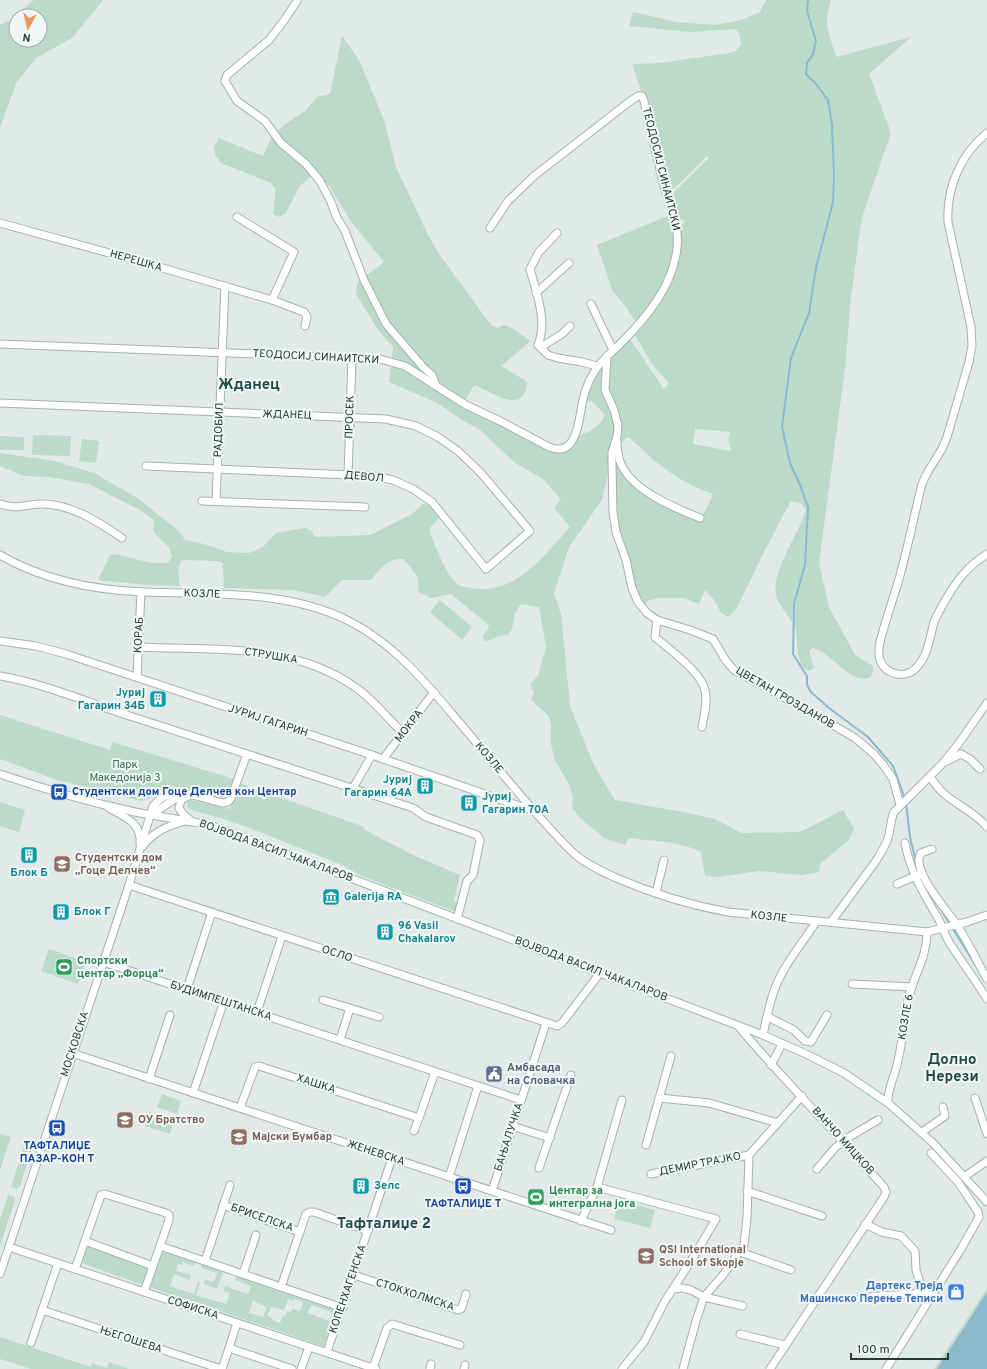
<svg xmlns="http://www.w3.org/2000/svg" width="987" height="1369" font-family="Overpass,sans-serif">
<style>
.green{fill:#bbdac9;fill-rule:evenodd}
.water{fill:#8db8cc}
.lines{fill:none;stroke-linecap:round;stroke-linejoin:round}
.stream{stroke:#8db8cc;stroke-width:2}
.minor-casing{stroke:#a4b2af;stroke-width:9}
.minor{stroke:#fff;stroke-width:7}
.labels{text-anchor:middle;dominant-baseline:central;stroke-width:4;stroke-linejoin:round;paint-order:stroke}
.street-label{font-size:11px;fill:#233a37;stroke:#f1f7f5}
.culture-label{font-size:11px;font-weight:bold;fill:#0d838f;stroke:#f1f7f5;text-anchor:start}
.park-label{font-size:11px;fill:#306e52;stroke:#f1f7f5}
.transit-label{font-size:11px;font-weight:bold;fill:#164399;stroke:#f1f7f5}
.education-label{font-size:11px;font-weight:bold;fill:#785e54;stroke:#f1f7f5;text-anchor:start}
.leisure-label{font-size:11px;font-weight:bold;fill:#27864d;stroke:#f1f7f5;text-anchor:start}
.service-label{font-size:11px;font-weight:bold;fill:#4e5e75;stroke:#f1f7f5;text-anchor:start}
.shop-label{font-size:11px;font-weight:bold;fill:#366cbe;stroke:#f1f7f5;text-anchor:end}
.district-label{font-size:15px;font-weight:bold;fill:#204a47;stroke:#f1f7f5}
</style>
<rect width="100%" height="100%" fill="#e1eae8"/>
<!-- green -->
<g class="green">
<path d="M34 0H103L72 38 36 58 16 83 0 128V25L9 21ZM16 16H40V40H16Z"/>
<path d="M766 0H831C823 24 829 36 837 57L911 37 869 74 891 133 862 217 850 304 846 361 819 563 829 607 855 655 873 666V672L870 678C847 683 834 654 813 648L809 651 814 668 809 671C795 665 798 642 796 629 795 623 780 608 777 598 769 579 795 537 803 519L806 510 802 504 791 501 763 554 737 608 728 617 721 613 715 601 705 590 699 604 683 598H657L647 601 644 609 638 602 621 549 609 468 602 500 569 547 554 593 561 614 570 706 594 765 615 800 689 813 715 819 742 833 796 832 802 831 843 810 854 829 849 840 820 864 819 872 802 875 759 871 719 877 705 876 701 852C675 840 656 842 629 838L625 845 604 838 579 817 572 807 573 797 569 784 555 761 551 744V724L548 715 537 706 531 699 534 693 530 684 538 676 546 647 539 607 521 604 515 613 512 629 508 635C498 635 493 640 485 641L482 637 488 629 489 625 451 594 431 598 419 592 417 576 404 559C388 557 380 569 371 580H342L325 597 294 590 224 588 223 563 218 561 185 560 181 561 178 569 180 586 147 585 98 580 110 555 115 554 151 563H168L172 557C171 554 170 550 169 548 160 536 151 537 154 520L140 510 89 484 49 477 24 476 0 466V453L55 461 94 473 139 499 180 532 185 540 204 544 227 552 249 553 263 547 276 533 305 528 311 530 315 537 370 535 412 514 423 504 430 505 439 516V518L430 528V533C435 545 448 580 459 585 462 587 468 587 471 588 516 596 543 556 570 527L554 508 561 499 542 478 515 463 479 429 467 423 437 403 389 382 393 347 378 330 356 294 357 283 384 262 350 220 329 186 320 176H311L300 186 285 214 279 217 273 214 276 189 271 183 221 163 215 154 214 147 219 138 263 156 272 136 284 125 305 111 317 97 330 94 342 36 359 60 384 120 396 167 427 233 439 254 491 325 498 328 504 325 510 327 531 341 501 366 521 378 524 379 527 382C525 417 490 391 474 385L463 404 558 449C564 446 569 441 575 438 587 432 599 429 605 415L592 401 586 400 590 379 628 336 664 389 669 383 652 364 635 335 664 295 680 242V225L684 223 685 220H679L671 195 709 158 707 156 675 188 667 193 640 87 632 64 660 63 729 53 736 51 741 44V40L737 30 734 29 691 32 629 26 633 12 676 22 715 25 741 20 760 12ZM695 429 730 432 728 440 731 451 693 444ZM628 437C638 444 646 454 656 462 674 476 692 487 713 494L707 508 700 518 637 484 619 459 617 447Z"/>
<path d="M670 215C682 256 663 292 636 322L624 304 613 292 597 245Z"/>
<path d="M33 435 71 436 70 456 32 455Z"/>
<path d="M0 436 24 437V450H0Z"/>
<path d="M82 439 99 441 96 463 79 461Z"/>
<path d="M440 600 472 627 462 640 430 612Z"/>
<path d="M0 715 110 750 113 742 234 779C231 787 230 798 220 798 201 793 180 782 160 790 153 793 149 800 142 801L57 780 0 759Z"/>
<path d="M239 783 362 826 365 830 411 854 460 875 454 901 459 903 456 912 364 877 340 864 252 829 221 818 191 810 187 808V804L190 800 230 809Z"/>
<path d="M0 802 25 810 19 832 0 826Z"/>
<path d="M49 949 86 962 78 984 41 971Z"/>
<path d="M162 1094 181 1101 177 1114 157 1107Z"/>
<path d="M150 1112 174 1119 170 1134 145 1126Z"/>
<path d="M0 1134 11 1137 0 1170Z"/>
<path d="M25 1143 33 1145 20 1186 17 1189 11 1187Z"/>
<path d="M8 1195 14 1197 15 1200 0 1246V1220Z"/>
<path d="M619 1200 655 1210 650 1228 614 1219Z"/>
<path d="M88 1247H91L146 1266 148 1269 143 1283 141 1284 137 1283 82 1263 81 1261 86 1249Z"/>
<path d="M162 1252 168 1253 196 1262 194 1266 183 1262 182 1265 178 1264 176 1271 191 1275 190 1280 174 1274 170 1286 194 1294 198 1282 200 1283 196 1295 226 1304 230 1293 224 1291 225 1286 248 1294 251 1286 235 1280 237 1276 335 1309 336 1314 324 1345 323 1346 152 1288 151 1284ZM288 1299 293 1301 294 1299 303 1302 300 1311 292 1309 291 1312 287 1311 285 1316 283 1315 280 1323 272 1320V1318L267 1316 271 1307 283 1310H284ZM253 1301 267 1307 263 1317 249 1313ZM311 1305 332 1312 329 1321 308 1313Z"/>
<path d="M202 1264 223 1271 217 1289 204 1284 205 1280 214 1282 217 1273 201 1268Z"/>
<path d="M987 1288V1292L937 1369H934Z"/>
<path d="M0 1337 91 1367 92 1363 107 1368 109 1362 129 1369H31L0 1359Z"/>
</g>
<!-- water -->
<path class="water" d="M987 1292V1369H937Z"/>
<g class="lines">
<!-- stream -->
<g class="stream">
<path d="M808 0 807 11 816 41 813 54 807 63 806 74 816 84 828 100 832 125 834 176 833 202 816 268 809 313 791 358 782 427 790 463 800 485 808 507 805 565 794 604 793 654 807 676V685L811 692 829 708 868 737 893 766 905 799"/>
<path d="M906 803 910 837 916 862"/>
<path d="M938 905 981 974"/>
</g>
<defs>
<g id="minor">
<path d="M297 1 283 22 269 40 227 75 225 81 237 101 265 121 281 143 306 164 320 181 331 202 336 216 345 231 364 280 386 324 423 367 432 375 436 386"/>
<path d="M987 133C961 154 946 188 948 222L971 327 972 346 969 362 947 437 942 449 927 473 922 484C914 516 908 547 899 579 894 596 888 613 883 631 880 640 877 651 880 660 886 676 907 679 917 667 928 655 930 637 934 622 936 616 940 611 942 606 955 583 965 568 987 554"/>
<path d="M237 217 294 252 272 300"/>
<path d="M0 223 142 262 272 300 304 312 307 317 305 326"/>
<path d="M557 233 539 252 530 269C536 292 548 321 538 345L548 355 558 358 582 362 597 366"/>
<path d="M536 293 569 263"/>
<path d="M591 304 613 350"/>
<path d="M0 344 380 359 405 366 466 405 500 421 549 447C578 459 579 417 583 400 585 391 588 382 593 374 599 362 611 353 621 343 647 317 673 286 677 248 680 222 667 202 662 178 656 152 650 126 644 101L642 96H638L629 102 534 176 508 201 490 228"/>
<path d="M541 347 562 334 570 326"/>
<path d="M607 356 605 390 614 410 618 426 617 437 612 452V463L613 512 616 532 626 560 632 588 638 602 647 613 657 620"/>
<path d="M0 403 386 419 416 426 438 437 458 451 480 472 530 531 486 569 432 502 413 489 393 480 373 476 146 466"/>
<path d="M617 442C617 449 618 458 622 466 634 491 675 508 700 518"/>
<path d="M348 475 352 358"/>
<path d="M202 501 365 507"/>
<path d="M216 501 225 286"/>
<path d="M0 504C17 510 26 504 43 504 71 504 99 522 122 538"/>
<path d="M0 555C43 580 94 590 143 592 212 595 286 589 349 621 392 643 422 678 453 715 483 750 513 788 544 822 555 834 565 846 577 856 588 865 601 871 614 877 651 893 689 905 728 912L917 931 927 932 967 922 987 915"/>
<path d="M0 641 36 646 66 654 369 754 534 811"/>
<path d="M139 647C213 651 291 642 355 687 373 699 387 718 403 733"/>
<path d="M0 676C46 684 89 703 133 717 227 747 320 778 413 808L426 817 477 835 480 840 473 875 467 881 457 919"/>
<path d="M137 677 141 592"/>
<path d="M702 727C704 715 708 702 705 690 701 672 669 649 655 637L657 620 690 630 713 639 726 661 734 670 816 715 855 738 874 754 884 766 893 779 900 805"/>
<path d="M383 759 434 692"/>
<path d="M947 761 961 754 970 759 980 769"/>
<path d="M0 774C44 789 89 802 135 812 164 818 192 820 219 828L763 1035 806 1054 844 1073 888 1103 933 1143 987 1202"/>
<path d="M930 777C934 782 938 788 942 792 956 805 975 812 987 827"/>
<path d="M353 788 372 755"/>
<path d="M188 796 181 800 179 808 183 814 190 820"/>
<path d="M109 808C125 817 142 823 140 844"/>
<path d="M151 815 173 800 184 795"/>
<path d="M905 843C910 871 923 893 938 918 942 925 944 933 948 940 960 960 975 979 987 999"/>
<path d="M142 847C153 832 167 826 185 821"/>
<path d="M932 849 921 853C910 870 947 910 957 925 968 942 977 961 987 979"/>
<path d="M897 884 918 875"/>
<path d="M129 885 557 1026 562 1023 600 973"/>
<path d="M656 893 664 860"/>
<path d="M831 922 876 861C880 854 884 848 887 841 891 831 890 821 894 812L944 762 959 743 987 703"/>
<path d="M103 962 521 1100"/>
<path d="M852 984 912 987"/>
<path d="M187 989 212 912"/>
<path d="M323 1000 379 1017"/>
<path d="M257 1012 282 936"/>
<path d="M768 1017 794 1030 805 1041 811 1042 827 1015"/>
<path d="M739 1027C785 1082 837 1133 884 1187L886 1192 884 1197 770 1369"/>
<path d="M763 1035C766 1020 772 992 779 979 789 958 804 941 816 922"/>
<path d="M340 1040 350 1008"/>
<path d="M72 1053 611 1230"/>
<path d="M771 1065 782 1044"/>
<path d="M149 1079 170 1015"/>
<path d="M193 1093 224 1001"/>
<path d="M659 1098 709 1103 778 1123"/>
<path d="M975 1098 987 1134"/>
<path d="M888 1103C887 1090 894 1078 897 1065 903 1043 903 1019 909 996 915 973 927 957 927 932"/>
<path d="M240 1108 254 1070 255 1067 259 1066 419 1118 435 1072"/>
<path d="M512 1126 550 1138"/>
<path d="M414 1131 419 1118"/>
<path d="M922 1132 945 1116 943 1107"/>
<path d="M646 1145 671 1056"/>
<path d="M539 1168 571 1075"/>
<path d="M817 1169 834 1149 844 1140 878 1120"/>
<path d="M651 1174 749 1155"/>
<path d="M449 1177 478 1086"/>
<path d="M964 1177 987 1161"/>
<path d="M597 1187 716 1219 694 1256 673 1289"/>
<path d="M492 1191 546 1023"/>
<path d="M747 1191 822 1216"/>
<path d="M223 1205 300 1232"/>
<path d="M581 1221 597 1187 622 1100"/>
<path d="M865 1224 882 1232 901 1236 915 1251 916 1270 919 1280 925 1292"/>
<path d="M85 1241 153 1266"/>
<path d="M160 1246 343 1308"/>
<path d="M9 1247 376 1369"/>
<path d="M740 1252 791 1270"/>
<path d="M205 1261 230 1185"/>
<path d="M75 1269 101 1195 105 1194 166 1213 169 1215V1220L144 1292"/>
<path d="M0 1274 129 885 153 806C172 782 198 798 223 803L228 802 231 798 247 754"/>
<path d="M243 1274 256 1235"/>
<path d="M354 1275 458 1310 461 1309 462 1307 466 1294"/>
<path d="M281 1287 306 1214 310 1212H314L368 1231"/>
<path d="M860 1299C881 1293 904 1297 925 1292L928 1295"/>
<path d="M42 1310 221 1369"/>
<path d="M740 1334 785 1345"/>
<path d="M31 1343 58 1263"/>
<path d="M229 1348 237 1323"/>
<path d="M327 1352 392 1158"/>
<path d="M373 1368 387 1328 392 1324 460 1345"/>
<path d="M222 1369 229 1348 292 1369"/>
<path d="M301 1369 309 1347"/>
<path d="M430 1369 431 1364"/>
<path d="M464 1369 465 1365"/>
<path d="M622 1369 644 1342 665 1301 673 1289 682 1288 691 1290 704 1297 743 1306"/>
<path d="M683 1369 696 1321 704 1297 723 1275 744 1245 747 1218 749 1155 802 1096"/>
<path d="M886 1369 961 1249 979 1217 978 1212 958 1182 931 1153"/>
</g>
</defs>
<!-- minor casing -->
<use href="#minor" class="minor-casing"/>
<!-- minor -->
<use href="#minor" class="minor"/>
</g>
<!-- icons -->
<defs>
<symbol id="building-square" viewBox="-11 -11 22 22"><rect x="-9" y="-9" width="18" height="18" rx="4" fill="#0f9aa8" stroke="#f1f7f5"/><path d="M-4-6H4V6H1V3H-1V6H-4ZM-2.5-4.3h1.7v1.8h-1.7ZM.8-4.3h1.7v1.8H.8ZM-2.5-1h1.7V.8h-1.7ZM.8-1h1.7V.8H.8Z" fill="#fff"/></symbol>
<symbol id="bus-square" viewBox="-11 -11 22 22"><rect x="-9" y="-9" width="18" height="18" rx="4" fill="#1a4fb4" stroke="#f1f7f5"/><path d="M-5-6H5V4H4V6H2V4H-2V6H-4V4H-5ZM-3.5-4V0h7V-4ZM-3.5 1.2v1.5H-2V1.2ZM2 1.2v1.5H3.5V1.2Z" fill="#fff"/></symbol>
<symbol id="university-square" viewBox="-11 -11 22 22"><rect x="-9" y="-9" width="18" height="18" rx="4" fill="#8d6e63" stroke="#f1f7f5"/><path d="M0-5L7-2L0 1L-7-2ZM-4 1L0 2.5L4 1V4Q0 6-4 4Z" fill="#fff"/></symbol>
<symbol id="museum-square" viewBox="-11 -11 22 22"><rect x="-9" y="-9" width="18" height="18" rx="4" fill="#0f9aa8" stroke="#f1f7f5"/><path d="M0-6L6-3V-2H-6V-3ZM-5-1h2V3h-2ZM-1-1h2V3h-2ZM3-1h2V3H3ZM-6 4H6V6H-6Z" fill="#fff"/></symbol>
<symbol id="stadium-square" viewBox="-11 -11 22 22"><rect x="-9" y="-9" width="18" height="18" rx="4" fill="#2e9e5b" stroke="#f1f7f5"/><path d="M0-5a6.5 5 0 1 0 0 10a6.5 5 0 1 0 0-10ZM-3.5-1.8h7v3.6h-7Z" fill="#fff"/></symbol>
<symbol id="civic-square" viewBox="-11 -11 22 22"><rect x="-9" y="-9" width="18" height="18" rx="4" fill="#5c6f8a" stroke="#f1f7f5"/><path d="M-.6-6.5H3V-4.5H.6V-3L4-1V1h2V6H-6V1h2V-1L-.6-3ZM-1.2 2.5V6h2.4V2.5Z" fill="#fff"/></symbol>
<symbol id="school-square" viewBox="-11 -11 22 22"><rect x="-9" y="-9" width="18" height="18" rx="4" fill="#8d6e63" stroke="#f1f7f5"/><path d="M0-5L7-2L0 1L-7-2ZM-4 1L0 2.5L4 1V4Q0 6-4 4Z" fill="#fff"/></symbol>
<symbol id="shop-square" viewBox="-11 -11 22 22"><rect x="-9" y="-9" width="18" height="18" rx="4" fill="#3f7fe0" stroke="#f1f7f5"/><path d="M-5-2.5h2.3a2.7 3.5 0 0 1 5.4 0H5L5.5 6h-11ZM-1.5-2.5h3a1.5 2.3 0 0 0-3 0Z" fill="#fff"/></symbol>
</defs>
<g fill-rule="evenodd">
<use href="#building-square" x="148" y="689" width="20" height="20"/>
<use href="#building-square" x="415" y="776" width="20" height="20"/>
<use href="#bus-square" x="49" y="782" width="20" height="20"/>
<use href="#building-square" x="459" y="793" width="20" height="20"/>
<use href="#building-square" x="19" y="845" width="20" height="20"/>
<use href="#university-square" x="52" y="854" width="20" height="20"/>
<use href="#museum-square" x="321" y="887" width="20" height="20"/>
<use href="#building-square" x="51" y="902" width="20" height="20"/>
<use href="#building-square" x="375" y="922" width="20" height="20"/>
<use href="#stadium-square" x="54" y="957" width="20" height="20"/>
<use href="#civic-square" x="484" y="1064" width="20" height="20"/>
<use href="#school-square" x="115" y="1110" width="20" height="20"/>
<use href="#bus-square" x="47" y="1118" width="20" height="20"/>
<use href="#school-square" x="229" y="1127" width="20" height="20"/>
<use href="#building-square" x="351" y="1176" width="20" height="20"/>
<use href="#bus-square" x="453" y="1176" width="20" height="20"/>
<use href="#stadium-square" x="526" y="1187" width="20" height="20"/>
<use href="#school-square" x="636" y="1246" width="20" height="20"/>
<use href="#shop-square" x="946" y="1282" width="20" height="20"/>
</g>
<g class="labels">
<!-- street labels -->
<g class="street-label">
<text transform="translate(661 169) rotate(76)">ТЕОДОСИЈ СИНАИТСКИ</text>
<text transform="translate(136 261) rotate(16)">НЕРЕШКА</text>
<text transform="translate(316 357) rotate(3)">ТЕОДОСИЈ СИНАИТСКИ</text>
<text transform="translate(287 415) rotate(2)">ЖДАНЕЦ</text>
<text transform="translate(350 417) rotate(-88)">ПРОСЕК</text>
<text transform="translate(219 430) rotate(-88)">РАДОБИЛ</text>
<text transform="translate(364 477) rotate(5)">ДЕВОЛ</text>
<text transform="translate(202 594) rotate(2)">КОЗЛЕ</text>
<text transform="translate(139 635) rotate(-87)">КОРАБ</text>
<text transform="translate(271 656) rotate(9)">СТРУШКА</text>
<text transform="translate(785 698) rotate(30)">ЦВЕТАН ГРОЗДАНОВ</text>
<text transform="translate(268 721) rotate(18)">ЈУРИЈ ГАГАРИН</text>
<text transform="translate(409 726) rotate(-52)">МОКРА</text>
<text transform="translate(489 758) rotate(50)">КОЗЛЕ</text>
<text transform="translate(276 851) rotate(20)">ВОЈВОДА ВАСИЛ ЧАКАЛАРОВ</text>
<text transform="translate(769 917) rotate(6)">КОЗЛЕ</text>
<text transform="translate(337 954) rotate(18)">ОСЛО</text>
<text transform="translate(591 969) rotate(21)">ВОЈВОДА ВАСИЛ ЧАКАЛАРОВ</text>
<text transform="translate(221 1001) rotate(18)">БУДИМПЕШТАНСКА</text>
<text transform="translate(906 1017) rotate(-80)">КОЗЛЕ 6</text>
<text transform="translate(75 1044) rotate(-72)">МОСКОВСКА</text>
<text transform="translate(316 1084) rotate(18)">ХАШКА</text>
<text transform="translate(509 1137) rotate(-72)">БАЊАЛУЧКА</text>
<text transform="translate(843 1141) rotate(48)">ВАНЧО МИЦКОВ</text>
<text transform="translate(376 1153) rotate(18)">ЖЕНЕВСКА</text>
<text transform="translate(700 1164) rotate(-11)">ДЕМИР ТРАЈКО</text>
<text transform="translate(262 1218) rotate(19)">БРИСЕЛСКА</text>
<text transform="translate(348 1289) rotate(-71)">КОПЕНХАГЕНСКА</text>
<text transform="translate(415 1295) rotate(18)">СТОКХОЛМСКА</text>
<text transform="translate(193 1308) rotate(18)">СОФИСКА</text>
<text transform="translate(131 1340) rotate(18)">ЊЕГОШЕВА</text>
</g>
<!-- culture labels -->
<g class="culture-label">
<text x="145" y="693" text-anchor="end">Јуриј<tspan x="145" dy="13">Гагарин 34Б</tspan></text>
<text x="412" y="780" text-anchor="end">Јуриј<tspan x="412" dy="13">Гагарин 64А</tspan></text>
<text x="482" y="797">Јуриј<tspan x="482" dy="13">Гагарин 70А</tspan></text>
<text x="29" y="873" text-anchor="middle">Блок Б</text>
<text x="344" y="897">Galerija RA</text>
<text x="74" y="912">Блок Г</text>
<text x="398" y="926">96 Vasil<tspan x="398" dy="13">Chakalarov</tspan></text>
<text x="374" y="1186">Зелс</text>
</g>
<!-- park labels -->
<g class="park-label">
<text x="125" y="765">Парк<tspan x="125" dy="13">Македонија 3</tspan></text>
</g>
<!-- transit labels -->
<g class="transit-label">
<text x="72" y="792" text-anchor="start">Студентски дом Гоце Делчев кон Центар</text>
<text x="57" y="1146">ТАФТАЛИЏЕ<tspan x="57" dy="13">ПАЗАР-КОН Т</tspan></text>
<text x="463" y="1204">ТАФТАЛИЏЕ Т</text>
</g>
<!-- education labels -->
<g class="education-label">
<text x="75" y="858">Студентски дом<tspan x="75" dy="13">„Гоце Делчев“</tspan></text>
<text x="138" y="1120">ОУ Братство</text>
<text x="252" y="1137">Мајски Бумбар</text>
<text x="659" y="1250">QSI International<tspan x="659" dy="13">School of Skopje</tspan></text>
</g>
<!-- leisure labels -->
<g class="leisure-label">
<text x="77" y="961">Спортски<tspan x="77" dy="13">центар „Форца“</tspan></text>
<text x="549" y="1191">Центар за<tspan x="549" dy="13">интегрална јога</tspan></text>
</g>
<!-- service labels -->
<g class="service-label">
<text x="507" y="1068">Амбасада<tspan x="507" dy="13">на Словачка</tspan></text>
</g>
<!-- shop labels -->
<g class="shop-label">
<text x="943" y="1286">Дартекс Трејд<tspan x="943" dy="13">Машинско Перење Теписи</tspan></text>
</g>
<!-- district labels -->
<g class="district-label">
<text x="249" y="385">Жданец</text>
<text x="952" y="1060">Долно<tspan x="952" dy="17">Нерези</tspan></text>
<text x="384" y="1224">Тафталиџе 2</text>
</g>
</g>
<!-- north arrow -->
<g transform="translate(28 28) rotate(188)"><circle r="19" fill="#f1f7f5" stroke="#9faba9"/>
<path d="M0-3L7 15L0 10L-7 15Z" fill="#e89962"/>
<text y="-6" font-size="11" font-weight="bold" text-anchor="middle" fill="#233a37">N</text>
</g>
<!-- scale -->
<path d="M851 1353v6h97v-6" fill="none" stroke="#233a37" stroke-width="2"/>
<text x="857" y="1353" font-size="12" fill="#233a37" stroke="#f1f7f5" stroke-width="3" paint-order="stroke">100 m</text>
</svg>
